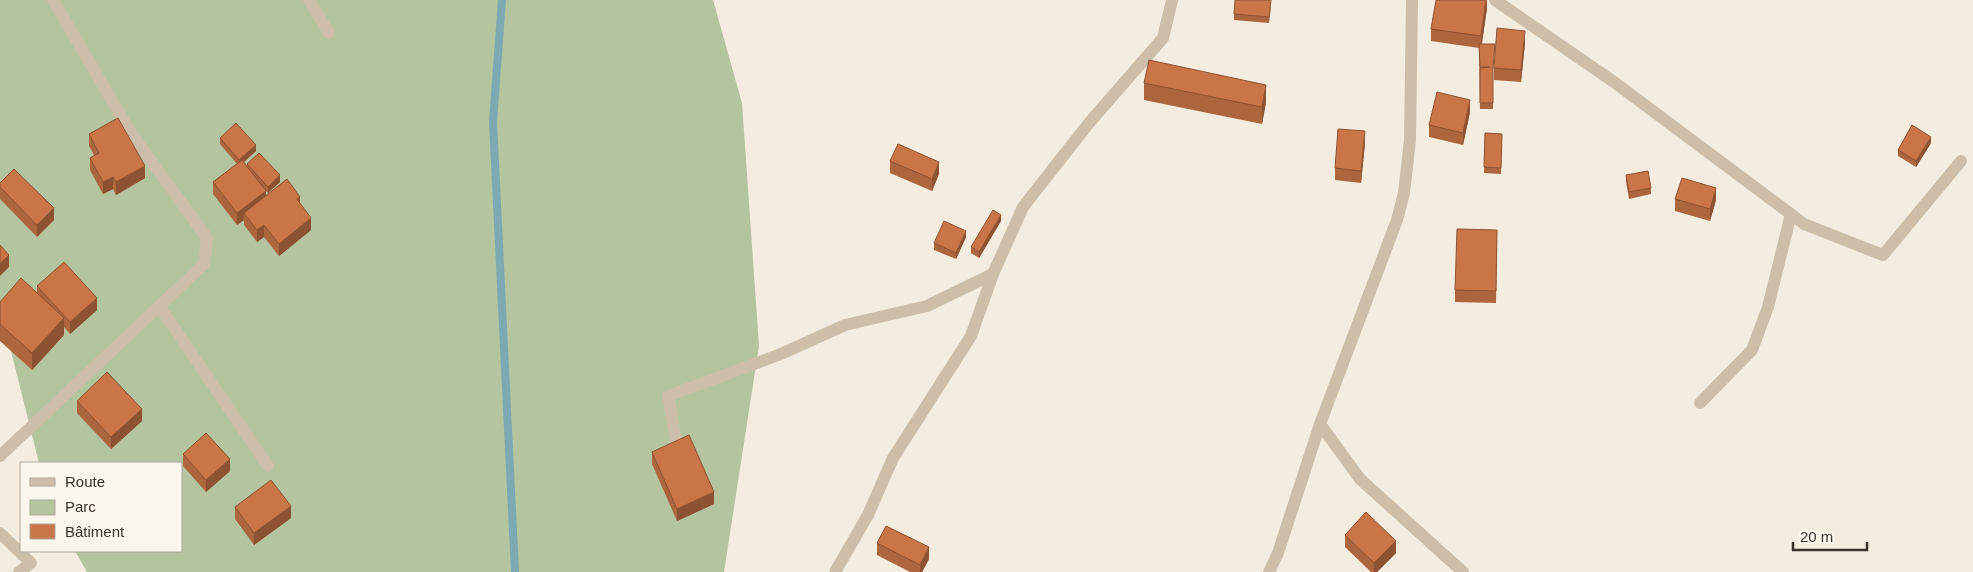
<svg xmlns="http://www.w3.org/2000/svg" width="1973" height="572" font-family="Helvetica,sans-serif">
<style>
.green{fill:#b3c49e}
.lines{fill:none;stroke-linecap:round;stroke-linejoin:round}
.stream{stroke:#7daab2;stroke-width:8}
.street{stroke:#cdbeaa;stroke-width:12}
.wall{fill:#ad653e}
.shaded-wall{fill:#8d5232}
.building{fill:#c97548;stroke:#8d5232}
</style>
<rect width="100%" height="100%" fill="#f4ecdf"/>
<!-- green -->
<path class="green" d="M0 0H713L742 103 759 346 724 572H87L75 551H181V463H39L0 307Z"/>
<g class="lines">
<!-- stream -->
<path class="stream" d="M502 0 493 122 515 572"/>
<!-- street -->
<g class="street">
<path d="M309 0 329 33"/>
<path d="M1495 0 1614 82 1804 224 1883 255 1961 161"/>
<path d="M160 307 268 466"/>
<path d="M1700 403 1752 350 1768 307 1791 214"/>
<path d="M1320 424 1360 479 1463 572"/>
<path d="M676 441 668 396 781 354 845 325 927 306 993 274"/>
<path d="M0 456 204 264 207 238 131 133 53 0"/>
<path d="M0 533 31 563 19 572"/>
<path d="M835 572 868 515 893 458 971 336 993 274 1023 207 1089 123 1163 38 1172 0"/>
<path d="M1269 572 1278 553 1320 424 1397 220 1404 193 1410 140 1412 0"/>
</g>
</g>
<!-- wall -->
<g class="wall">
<path d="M1487 0V8L1482 44 1493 73V109H1480L1479 48 1431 41V29Z"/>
<path d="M1271 7 1269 23 1234 20V14Z"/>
<path d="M1525 43 1521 82 1494 80V68Z"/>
<path d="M1144 83 1266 102 1262 124 1144 100Z"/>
<path d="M1470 112 1463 145 1429 137V125Z"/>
<path d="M1485 133 1502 134 1501 174 1484 173Z"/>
<path d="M89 134 145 178 116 195 113 189 103 194 90 170V158L94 155 89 146Z"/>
<path d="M220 138 256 151 244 162 247 166V164L280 182 268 193 262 187 266 195 300 204 311 230 279 256 264 237 257 242 244 225V220L237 225 213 194V182L237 164 220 144Z"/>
<path d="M1365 143 1361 183 1335 180V168Z"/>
<path d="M1931 143 1916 167 1898 156V150Z"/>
<path d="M890 161 939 174 932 191 890 173Z"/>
<path d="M1626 175 1651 188V194L1629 199 1626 182Z"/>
<path d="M0 183 54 220 37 237 0 199Z"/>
<path d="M1675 199 1716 200 1710 221 1675 211Z"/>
<path d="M1001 221 979 258 971 253V247Z"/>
<path d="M1497 230 1496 303 1455 302V290Z"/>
<path d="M966 237 956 259 934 250V243Z"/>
<path d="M37 286 97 310 70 334 64 327V335L32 370 0 341V302L37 293Z"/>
<path d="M77 401 142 421 111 449 77 413Z"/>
<path d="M652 452 714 504 677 521 652 464Z"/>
<path d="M183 454 230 471 206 492 183 466Z"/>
<path d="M235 507 291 518 254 545 235 519Z"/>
<path d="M1345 535 1396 553 1377 572H1371L1345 547Z"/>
<path d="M877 543 929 559 922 572H910L877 555Z"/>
</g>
<!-- shaded-wall -->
<g class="shaded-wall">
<path d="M1486 0 1487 8 1481 48V36Z"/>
<path d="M1525 31V43L1521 82V70Z"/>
<path d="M1266 85V102L1262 124V107Z"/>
<path d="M1470 100V112L1463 145V133Z"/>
<path d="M1365 131V143L1361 183V171Z"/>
<path d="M1931 137V143L1916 167V161Z"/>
<path d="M256 145V151L239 166V160Z"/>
<path d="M939 162V174L932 191V179Z"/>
<path d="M145 166V178L116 195V182Z"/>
<path d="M280 175V182L268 193V187Z"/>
<path d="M113 177V189L103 194V182Z"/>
<path d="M1716 188V200L1710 221V209Z"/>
<path d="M266 191V203L244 213V220L237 225V213Z"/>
<path d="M300 197V209L297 199Z"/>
<path d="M54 208V220L37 237V225Z"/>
<path d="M1001 215V221L979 258V252Z"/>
<path d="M311 218V230L279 256V244Z"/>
<path d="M264 225V237L257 242V230Z"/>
<path d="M966 231V237L956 259V253Z"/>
<path d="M9 255V267L0 276V264Z"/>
<path d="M97 298V310L70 334V322Z"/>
<path d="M64 318V335L32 370V353Z"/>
<path d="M142 409V421L111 449V437Z"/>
<path d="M230 459V471L206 492V480Z"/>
<path d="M714 492V504L677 521V509Z"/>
<path d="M291 506V518L254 545V533Z"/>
<path d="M1396 541V553L1377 572H1374V563Z"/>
<path d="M929 547V559L922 572H920V565Z"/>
</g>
<!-- building -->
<g class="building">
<path d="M1235 0H1271L1269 17 1234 14Z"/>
<path d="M1436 0H1486L1481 36 1431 29Z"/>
<path d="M1497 28 1525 31 1521 70 1494 68Z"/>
<path d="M1479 44H1495L1493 68V103H1480V68L1490 67H1480Z"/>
<path d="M1149 60 1266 85 1262 107 1144 83Z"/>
<path d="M1437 92 1470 100 1463 133 1429 125Z"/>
<path d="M118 118 145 166 116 182 113 177 103 182 90 158 99 153 89 134Z"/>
<path d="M236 123 256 145 239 160 220 138Z"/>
<path d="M1912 125 1931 137 1916 161 1898 150Z"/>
<path d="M1338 129 1365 131 1361 171 1335 168Z"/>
<path d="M1485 133 1502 134 1501 168 1484 167Z"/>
<path d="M898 144 939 162 932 179 890 161Z"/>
<path d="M259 153 280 175 268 187 247 164Z"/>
<path d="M242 160 266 191 237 213 213 182Z"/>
<path d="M14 169 54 208 37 225 0 187V183Z"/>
<path d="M1648 171 1651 188 1629 192 1626 175Z"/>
<path d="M1682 178 1716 188 1710 209 1675 199Z"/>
<path d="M287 179 300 197 297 199 311 218 279 244 264 225 257 230 244 213Z"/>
<path d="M993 210 1001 215 979 252 971 247Z"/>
<path d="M944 221 966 231 956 253 934 243Z"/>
<path d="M1457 229 1497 230 1496 291 1455 290Z"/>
<path d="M0 245 9 255 0 264Z"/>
<path d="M64 262 97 298 70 322 37 286Z"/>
<path d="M21 278 64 318 32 353 0 324V302Z"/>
<path d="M107 372 142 409 111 437 77 401Z"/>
<path d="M206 433 230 459 206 480 183 454Z"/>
<path d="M689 435 714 492 677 509 652 452Z"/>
<path d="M271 480 291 506 254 533 235 507Z"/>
<path d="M1366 512 1396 541 1374 563 1345 535Z"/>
<path d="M886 526 929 547 920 565 877 543Z"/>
</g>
<!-- legend -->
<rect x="20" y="462" width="162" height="90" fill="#fbf6ec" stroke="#aea79e"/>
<rect x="30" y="478" width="25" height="8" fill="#cdbeaa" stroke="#aea79e"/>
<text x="65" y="487" font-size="15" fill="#3a312a">Route</text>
<rect x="30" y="500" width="25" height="15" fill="#b3c49e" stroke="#aea79e"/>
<text x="65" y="512" font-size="15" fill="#3a312a">Parc</text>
<rect x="30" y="524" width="25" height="15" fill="#c97548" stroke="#aea79e"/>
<text x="65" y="537" font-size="15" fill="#3a312a">Bâtiment</text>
<!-- scale -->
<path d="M1793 542v8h74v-8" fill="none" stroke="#3a312a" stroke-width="2.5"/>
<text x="1800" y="542" font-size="15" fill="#3a312a" stroke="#fbf6ec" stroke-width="4" paint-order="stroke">20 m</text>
</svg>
